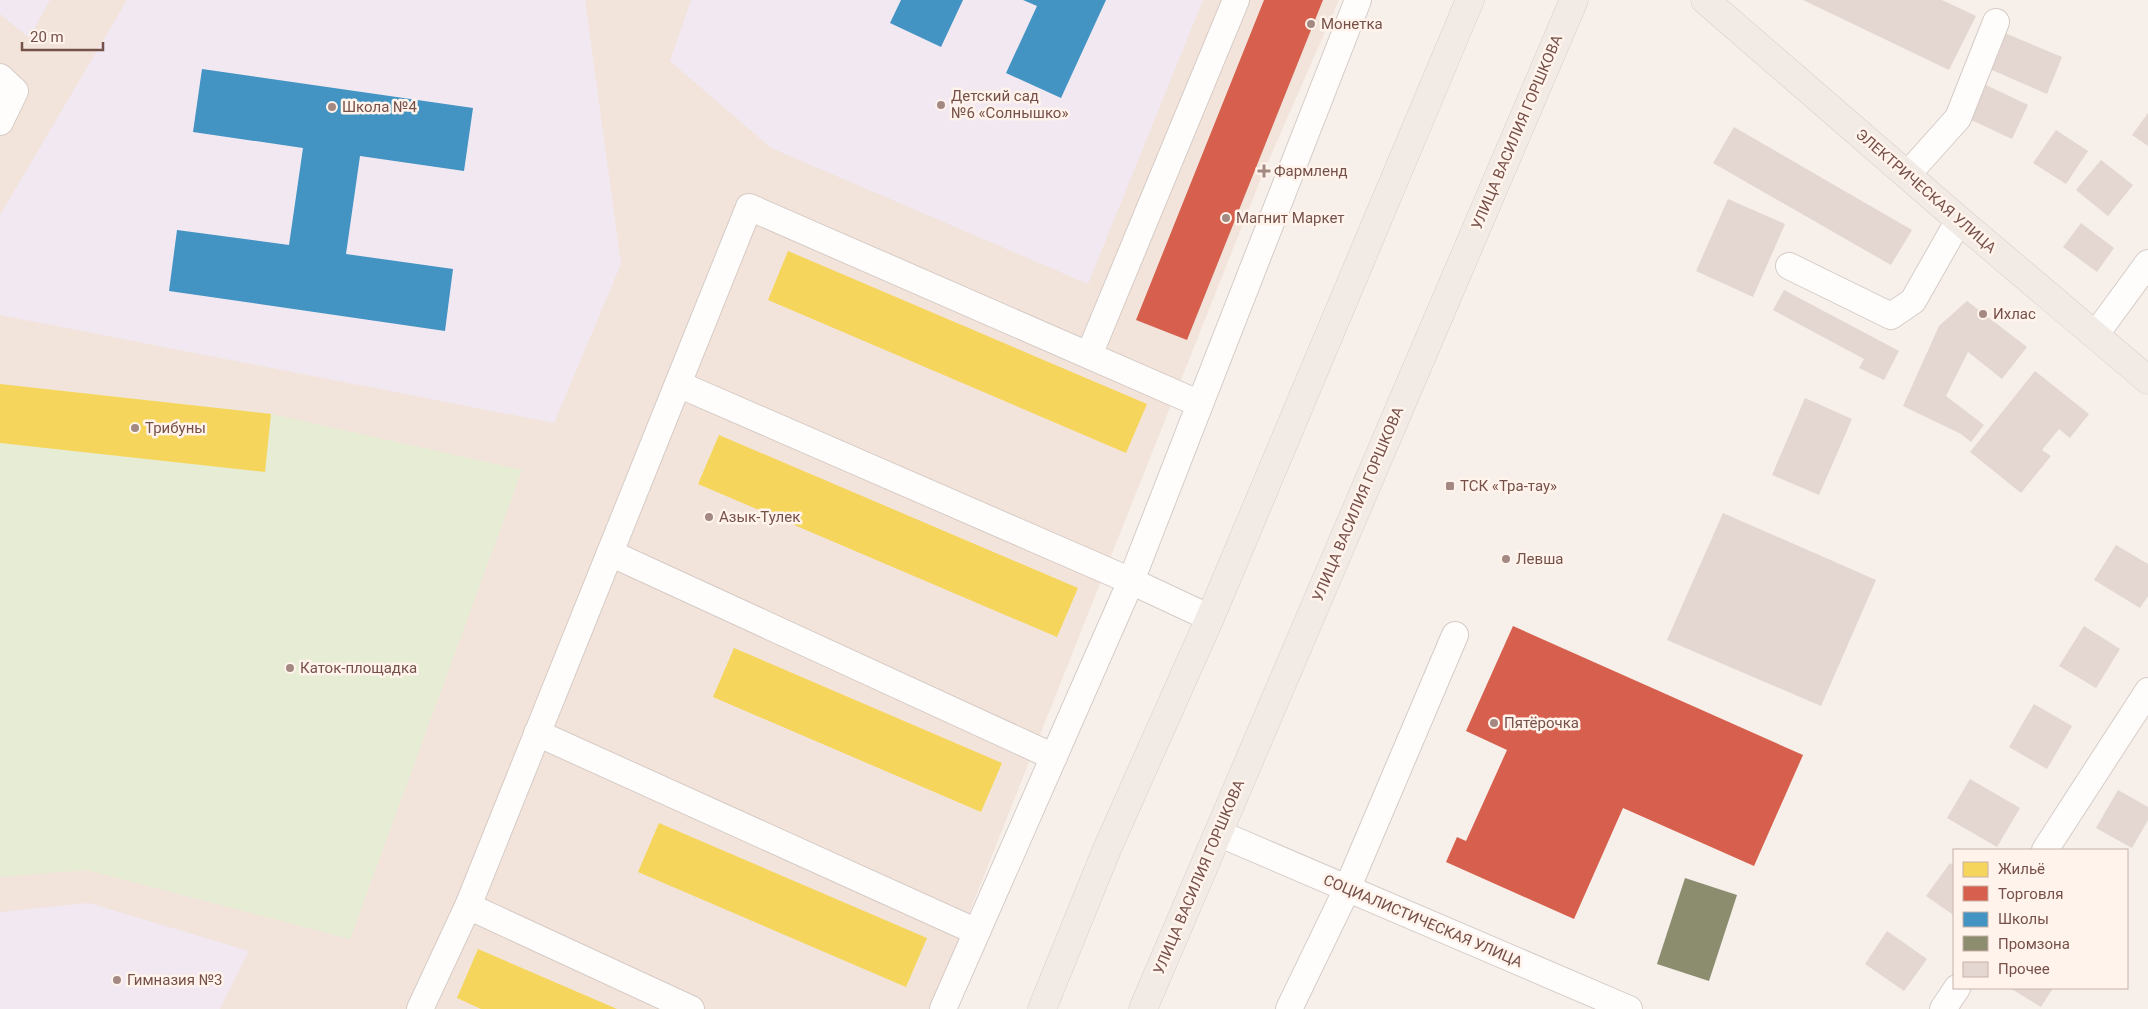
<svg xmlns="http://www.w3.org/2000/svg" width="2148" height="1009" font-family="Roboto,sans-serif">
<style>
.residential{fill:#f2e4da}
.education{fill:#f1e8f2}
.green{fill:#e7edd4}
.homes{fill:#f6d55c}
.shops{fill:#d6604d}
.schools{fill:#4393c3}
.industry{fill:#8c8c6e}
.building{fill:#e4d6d1}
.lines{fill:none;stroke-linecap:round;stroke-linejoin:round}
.minor-casing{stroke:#d6cbc6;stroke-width:28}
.major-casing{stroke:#d8cdc9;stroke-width:29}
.minor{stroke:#fefdfc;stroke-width:26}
.major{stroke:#f2ebe5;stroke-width:28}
.poi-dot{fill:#a38981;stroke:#fff3eb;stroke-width:2}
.labels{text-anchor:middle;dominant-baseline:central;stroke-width:5;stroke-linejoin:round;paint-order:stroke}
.poi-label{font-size:15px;fill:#765149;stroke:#fff3eb;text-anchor:start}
.street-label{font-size:15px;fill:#765149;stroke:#fff3eb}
</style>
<rect width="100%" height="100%" fill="#f7f0ea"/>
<!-- residential -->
<path class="residential" d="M0 0H1339L1264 171 931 1009H0Z"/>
<!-- education -->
<g class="education">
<path d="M0 0H50L29 38 0 14Z"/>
<path d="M127 0H585L621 264 554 423 0 315V215Z"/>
<path d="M691 0H1203L1088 284 771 148 670 61Z"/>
<path d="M89 903 249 951 220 1009H0V912Z"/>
</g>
<!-- green -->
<path class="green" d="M0 384 271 414 522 470 350 939 87 870 0 877Z"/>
<!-- homes -->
<g class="homes">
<path d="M788 251 1147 404 1126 453 768 300Z"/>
<path d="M0 384 271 414 265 472 0 443Z"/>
<path d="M719 435 1078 588 1057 637 698 484Z"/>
<path d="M734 648 1002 763 981 812 713 697Z"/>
<path d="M659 823 927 938 906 987 638 872Z"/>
<path d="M478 949 617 1009H481L457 998Z"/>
</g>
<!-- shops -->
<g class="shops">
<path d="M1264 0H1323L1187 340 1136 320Z"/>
<path d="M1513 626 1803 755 1754 866 1623 808 1574 919 1446 862 1457 837 1466 841 1507 750 1466 731Z"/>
</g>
<!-- schools -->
<g class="schools">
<path d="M901 0H963L941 47 890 23Z"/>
<path d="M1023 0H1106L1061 98 1006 73 1037 6Z"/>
<path d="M202 69 473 108 464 171 360 156 346 254 453 269 445 331 169 291 177 230 289 245 303 148 193 132Z"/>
</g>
<!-- industry -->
<path class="industry" d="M1685 878 1737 895 1709 981 1657 964Z"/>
<!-- building -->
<g class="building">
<path d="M1803 0H1942L1976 16 1949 70Z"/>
<path d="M2000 31 2062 57 2047 94 1985 67Z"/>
<path d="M1986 85 2028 105 2012 139 1969 119Z"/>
<path d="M2148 113V146L2132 135Z"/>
<path d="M1734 127 1912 230 1891 265 1713 163Z"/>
<path d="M2056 130 2088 151 2066 184 2033 163Z"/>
<path d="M2101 160 2133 185 2108 216 2076 190Z"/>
<path d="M1728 199 1785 224 1753 297 1696 271Z"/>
<path d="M2081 223 2114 248 2097 272 2063 247Z"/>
<path d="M1784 290 1899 351 1884 380 1859 368 1864 359 1773 310Z"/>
<path d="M1967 301 2027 347 2002 379 1968 352 1946 396 1984 425 1971 442 1961 434 1903 406 1939 326Z"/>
<path d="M2035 371 2089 414 2070 438 2059 429 2042 450 2051 456 2021 493 1970 452Z"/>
<path d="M1805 398 1852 419 1819 495 1772 475Z"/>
<path d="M1723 513 1876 580 1821 706 1667 640Z"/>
<path d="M2116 545 2148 564V596L2140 608 2094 580Z"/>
<path d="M2084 626 2120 649 2096 688 2059 666Z"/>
<path d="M2034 704 2072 726 2047 769 2009 747Z"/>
<path d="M1970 779 2020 808 1997 847 1947 818Z"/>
<path d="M2118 790 2148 807V820L2132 848 2096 828Z"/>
<path d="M1950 863 1954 866V911L1952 914 1926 896Z"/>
<path d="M1887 931 1927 959 1904 991 1865 964Z"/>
<path d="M2010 988H2053L2041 1007Z"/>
</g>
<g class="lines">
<defs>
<g id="minor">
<path d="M0 77 15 91 0 122"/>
<path d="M1907 175 1958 118 1996 22"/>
<path d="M1789 266 1891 316 1913 301 1959 220"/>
<path d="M2096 334 2148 263"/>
<path d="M1089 355 1236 0"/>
<path d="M678 384 1131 581 1210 618"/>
<path d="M1200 404 1358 0"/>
<path d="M610 553 1054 757"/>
<path d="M537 733 977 932"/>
<path d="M1218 833 1629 1009"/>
<path d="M2045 850 2148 691"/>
<path d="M468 906 749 207 1200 404 1131 581 943 1009"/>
<path d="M420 1009 468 906 691 1009"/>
<path d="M1289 1009 1347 889 1455 635"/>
<path d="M1943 1009 1957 988"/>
</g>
<g id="major">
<path d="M1705 0 1959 220 2148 380"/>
<path d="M1042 1009 1107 849 1210 618 1470 0"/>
<path d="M1143 1009 1574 0"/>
</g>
</defs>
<!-- minor casing -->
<use href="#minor" class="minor-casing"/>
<!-- major casing -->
<use href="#major" class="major-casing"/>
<!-- minor -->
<use href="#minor" class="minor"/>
<!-- major -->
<use href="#major" class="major"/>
</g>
<!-- markers -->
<g class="poi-dot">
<circle cx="1311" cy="24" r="5"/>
<circle cx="941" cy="105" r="5"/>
<circle cx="332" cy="107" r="5"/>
<path d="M1261.5 163.5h5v5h5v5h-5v5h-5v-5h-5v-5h5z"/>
<circle cx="1226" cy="218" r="5"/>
<circle cx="1983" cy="314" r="5"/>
<circle cx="135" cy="428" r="5"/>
<rect x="1445" y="481" width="10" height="10" rx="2.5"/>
<circle cx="709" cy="517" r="5"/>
<circle cx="1506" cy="559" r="5"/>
<circle cx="290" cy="668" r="5"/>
<circle cx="1494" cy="723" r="5"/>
<circle cx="117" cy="980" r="5"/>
</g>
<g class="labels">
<!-- poi labels -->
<g class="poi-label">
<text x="1321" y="24">Монетка</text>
<text x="951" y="96">Детский сад<tspan x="951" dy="17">№6 «Солнышко»</tspan></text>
<text x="342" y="107">Школа №4</text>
<text x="1274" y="171">Фармленд</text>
<text x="1236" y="218">Магнит Маркет</text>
<text x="1993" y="314">Ихлас</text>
<text x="145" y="428">Трибуны</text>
<text x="1460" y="486">ТСК «Тра-тау»</text>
<text x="719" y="517">Азык-Тулек</text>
<text x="1516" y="559">Левша</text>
<text x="300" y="668">Каток-площадка</text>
<text x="1504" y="723">Пятёрочка</text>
<text x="127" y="980">Гимназия №3</text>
</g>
<!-- street labels -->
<g class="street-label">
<text transform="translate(1517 132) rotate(-67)">УЛИЦА ВАСИЛИЯ ГОРШКОВА</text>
<text transform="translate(1926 191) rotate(41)">ЭЛЕКТРИЧЕСКАЯ УЛИЦА</text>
<text transform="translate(1358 504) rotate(-67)">УЛИЦА ВАСИЛИЯ ГОРШКОВА</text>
<text transform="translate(1199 877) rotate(-67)">УЛИЦА ВАСИЛИЯ ГОРШКОВА</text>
<text transform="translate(1423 921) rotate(23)">СОЦИАЛИСТИЧЕСКАЯ УЛИЦА</text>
</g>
</g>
<!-- legend -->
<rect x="1953" y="849" width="175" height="140" fill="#fff3eb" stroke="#c8b2aa"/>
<rect x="1963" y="862" width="25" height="15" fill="#f6d55c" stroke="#c8b2aa"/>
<text x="1998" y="874" font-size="15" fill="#765149">Жильё</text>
<rect x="1963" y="886" width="25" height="15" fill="#d6604d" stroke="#c8b2aa"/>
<text x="1998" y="899" font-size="15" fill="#765149">Торговля</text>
<rect x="1963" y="912" width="25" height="15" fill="#4393c3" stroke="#c8b2aa"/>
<text x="1998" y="924" font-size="15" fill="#765149">Школы</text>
<rect x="1963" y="936" width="25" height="15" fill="#8c8c6e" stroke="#c8b2aa"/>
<text x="1998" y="949" font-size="15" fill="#765149">Промзона</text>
<rect x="1963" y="962" width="25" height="15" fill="#e4d6d1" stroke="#c8b2aa"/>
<text x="1998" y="974" font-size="15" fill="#765149">Прочее</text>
<!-- scale -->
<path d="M22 42v8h81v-8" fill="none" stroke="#765149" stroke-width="2.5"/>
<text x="30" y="42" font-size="15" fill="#765149" stroke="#fff3eb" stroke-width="4" paint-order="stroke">20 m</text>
</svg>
